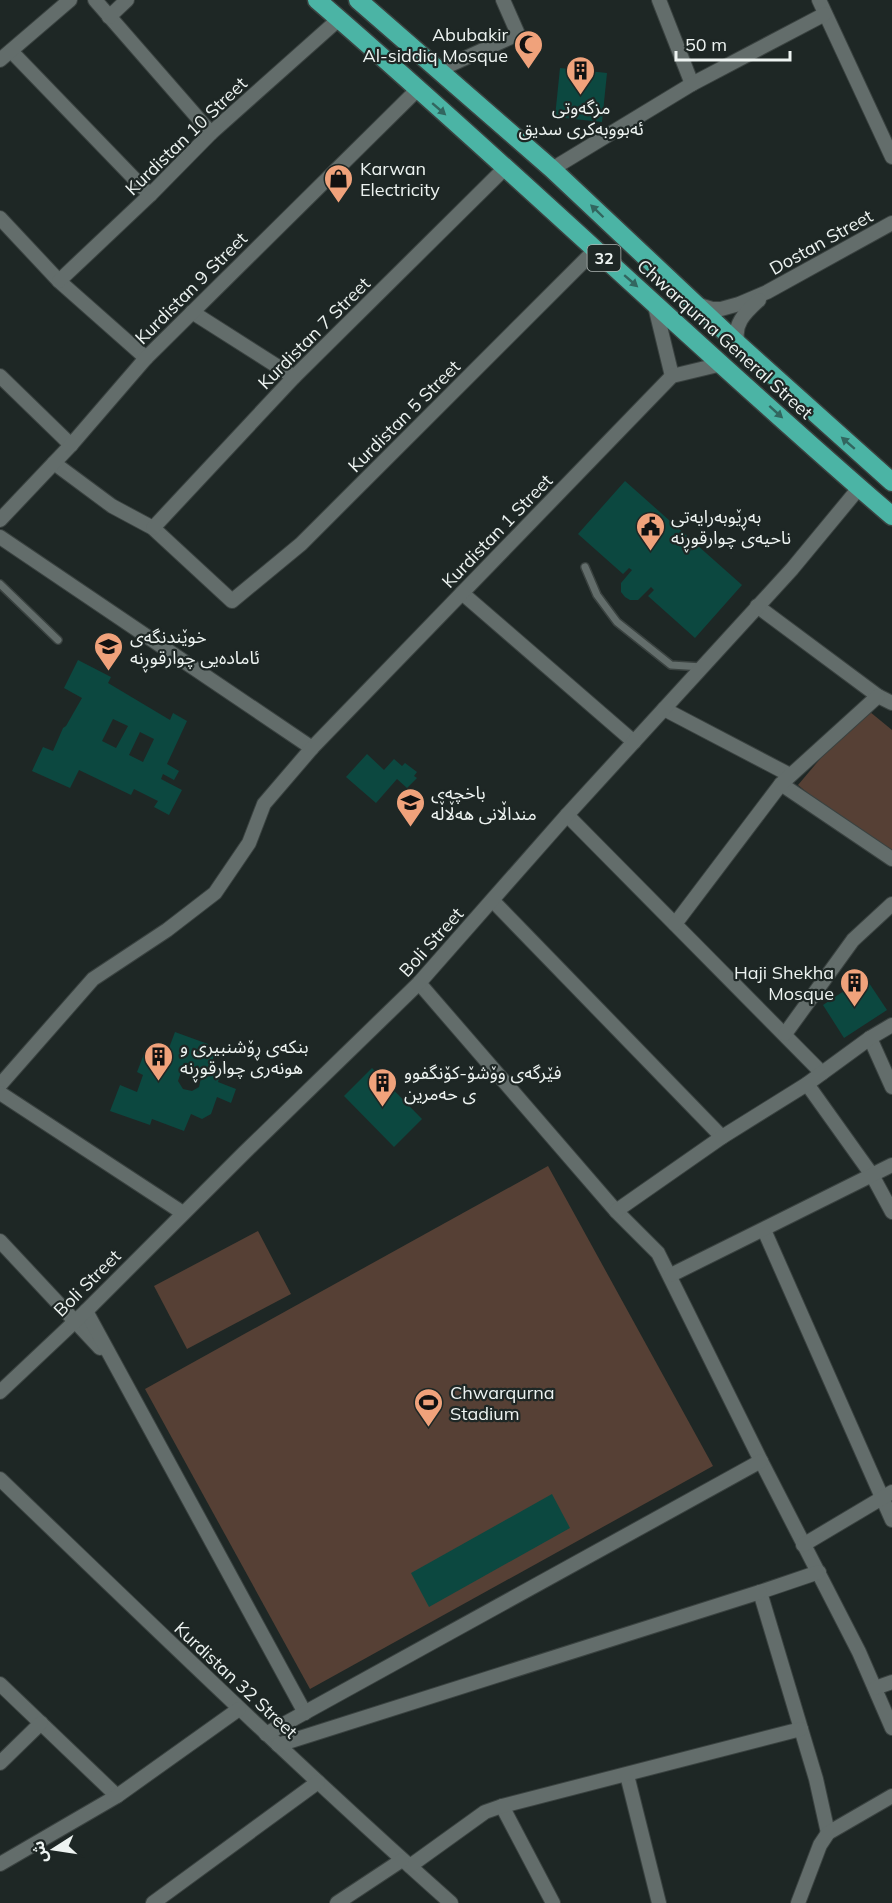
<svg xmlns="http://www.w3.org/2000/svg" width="892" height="1903" font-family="Mulish,'Noto Sans Arabic',sans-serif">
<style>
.green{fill:#564035}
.building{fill:#0c4840;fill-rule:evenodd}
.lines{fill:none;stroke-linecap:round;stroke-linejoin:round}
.lane-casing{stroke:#3a4240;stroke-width:10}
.street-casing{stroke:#3a4240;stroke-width:16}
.highway-casing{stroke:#3a4240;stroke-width:21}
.lane{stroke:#636d6b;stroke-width:7}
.street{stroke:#636d6b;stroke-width:14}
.highway{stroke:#4bb4a5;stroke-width:18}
.oneway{fill:#32665f}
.labels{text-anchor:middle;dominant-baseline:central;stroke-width:4.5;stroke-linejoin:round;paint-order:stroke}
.shield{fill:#1e2725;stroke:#afb6b4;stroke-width:1.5}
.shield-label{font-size:16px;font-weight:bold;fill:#edf3f1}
.poi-label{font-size:18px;fill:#edf3f1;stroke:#1e2725;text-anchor:start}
.street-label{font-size:18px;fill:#edf3f1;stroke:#1e2725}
</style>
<rect width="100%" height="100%" fill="#1e2725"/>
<!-- green -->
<g class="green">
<path d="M864 707 892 730V863L798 785Z"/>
<path d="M548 1166 713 1466 310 1689 145 1389Z"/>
<path d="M258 1231 291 1294 187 1349 154 1286Z"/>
</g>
<!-- building -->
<g class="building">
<path d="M560 68 607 73 602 122 555 117Z"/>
<path d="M625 481 742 585 695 638 648 596 654 590 651 587 638 600H630L625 597 621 592V583L632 570 629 568 623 574 578 534Z"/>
<path d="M78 660 111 677 108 683 170 720 173 713 187 721 167 764 179 771 174 780 163 774 161 779 182 790 169 815 154 807 158 801 134 789 131 795 79 770 70 788 32 771 43 747 53 751 63 728 66 726 82 698 64 688ZM113 719 128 726 116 748 102 741ZM140 732 154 739 143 762 129 755Z"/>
<path d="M367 754 384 770 394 759 402 766 405 763 417 772 414 776 417 778 407 788 397 779 376 803 346 777Z"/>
<path d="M865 977 887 1010 844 1038 823 1005Z"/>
<path d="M175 1032 208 1044 205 1052 214 1055 211 1066 222 1070 218 1082 236 1089 231 1103 217 1097 211 1114 202 1119 191 1114 184 1131 152 1119 150 1125 110 1111 120 1085 137 1092 143 1075 137 1072 144 1054 164 1061ZM187 1068 196 1070 201 1078 199 1087 192 1091 183 1089 178 1081 181 1072Z"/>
<path d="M372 1068 422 1119 394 1147 344 1096Z"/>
<path d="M552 1494 570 1528 429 1607 411 1573Z"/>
</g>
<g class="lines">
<defs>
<g id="lane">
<path d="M585 567 597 595 617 622 671 665 702 667"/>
<path d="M0 584 58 640"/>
</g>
<g id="street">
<path d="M95 0 211 133"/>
<path d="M659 0 692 84"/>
<path d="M819 0 892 157"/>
<path d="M109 17 127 0"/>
<path d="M11 51 150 195"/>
<path d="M0 60 70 0"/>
<path d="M439 70 518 34 503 0"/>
<path d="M552 169 692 84 825 14"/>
<path d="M0 218 59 281 146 358"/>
<path d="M59 281 150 195 211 133 339 19"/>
<path d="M654 302 672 376"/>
<path d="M696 304 712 309H721L739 304 767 292 892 223"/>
<path d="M192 312 294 377"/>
<path d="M738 344C732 324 746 312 759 300"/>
<path d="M0 376 71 445"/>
<path d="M54 463 112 506 153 528 232 601 301 544 595 250"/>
<path d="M0 520 71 445 146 358 417 90"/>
<path d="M153 528 294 377 506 167"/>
<path d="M0 537 312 748"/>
<path d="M462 593 634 742"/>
<path d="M757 606 878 696 892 703"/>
<path d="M664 709 790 775"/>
<path d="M781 784 892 859"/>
<path d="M567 815 822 1073"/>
<path d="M493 901 722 1137"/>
<path d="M675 924 781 784 878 696"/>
<path d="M419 983 616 1211 658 1253 761 1461 859 1652 892 1728"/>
<path d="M785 1034 853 940 892 904"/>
<path d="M870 1038 892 1087"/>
<path d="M807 1084 872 1175 892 1212"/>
<path d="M0 1085 93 979 167 930 215 893 249 843 264 804 312 748 672 376 722 364"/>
<path d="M0 1093 183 1213"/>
<path d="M616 1211 722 1137 807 1084 870 1038 892 1025"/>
<path d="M764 1230 892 1520"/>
<path d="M0 1241 100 1348"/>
<path d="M671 1275 892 1165"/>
<path d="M86 1311 305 1713"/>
<path d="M0 1392 86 1311 244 1153 419 983 567 815 792 569 859 488"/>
<path d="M0 1479C149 1622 297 1766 451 1903"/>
<path d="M803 1545 892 1492"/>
<path d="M819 1572 760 1592 816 1779 828 1833"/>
<path d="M0 1684 117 1796"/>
<path d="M875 1688 892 1682"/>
<path d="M266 1734 761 1461"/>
<path d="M278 1745 760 1592"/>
<path d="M0 1763 41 1723"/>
<path d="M627 1775 659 1903"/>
<path d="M502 1806 553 1903"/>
<path d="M0 1864 117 1796 239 1709"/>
<path d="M410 1866 485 1812 502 1806 801 1729"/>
<path d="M153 1903 318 1782"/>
<path d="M337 1903 402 1860"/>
<path d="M798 1903 820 1845 828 1833 892 1796"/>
</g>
<g id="highway">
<path d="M317 0C512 168 697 348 892 516"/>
<path d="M358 0 552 169 738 344 892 482"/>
</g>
</defs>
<!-- lane casing -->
<use href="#lane" class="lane-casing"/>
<!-- street casing -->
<use href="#street" class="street-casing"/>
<!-- highway casing -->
<use href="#highway" class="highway-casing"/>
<!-- lane -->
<use href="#lane" class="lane"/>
<!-- street -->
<use href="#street" class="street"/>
<!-- highway -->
<use href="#highway" class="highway"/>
</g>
<!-- one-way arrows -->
<defs><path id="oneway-solid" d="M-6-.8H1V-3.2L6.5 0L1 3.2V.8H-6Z" transform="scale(1.5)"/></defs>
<g class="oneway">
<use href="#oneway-solid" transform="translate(439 109) rotate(41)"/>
<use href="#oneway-solid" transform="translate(597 211) rotate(-136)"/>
<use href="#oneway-solid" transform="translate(631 281) rotate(41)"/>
<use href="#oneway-solid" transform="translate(776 412) rotate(42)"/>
<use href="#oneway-solid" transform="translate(848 443) rotate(-139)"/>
</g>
<!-- icons -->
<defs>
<symbol id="mosque-pin" viewBox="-11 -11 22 30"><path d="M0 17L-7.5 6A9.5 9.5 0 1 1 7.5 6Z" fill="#f0a27b" stroke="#1e2725"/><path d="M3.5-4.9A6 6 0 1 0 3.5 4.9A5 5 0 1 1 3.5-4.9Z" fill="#111"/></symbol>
<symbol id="building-pin" viewBox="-11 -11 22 30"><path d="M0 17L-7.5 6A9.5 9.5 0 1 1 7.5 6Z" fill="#f0a27b" stroke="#1e2725"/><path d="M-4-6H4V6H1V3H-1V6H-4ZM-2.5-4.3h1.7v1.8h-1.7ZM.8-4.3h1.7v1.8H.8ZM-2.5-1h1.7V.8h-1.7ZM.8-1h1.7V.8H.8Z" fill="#111"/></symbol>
<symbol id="shop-pin" viewBox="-11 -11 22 30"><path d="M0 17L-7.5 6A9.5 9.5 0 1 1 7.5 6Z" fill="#f0a27b" stroke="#1e2725"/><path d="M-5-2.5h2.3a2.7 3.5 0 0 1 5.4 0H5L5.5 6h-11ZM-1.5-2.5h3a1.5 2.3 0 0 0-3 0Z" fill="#111"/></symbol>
<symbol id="civic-pin" viewBox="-11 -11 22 30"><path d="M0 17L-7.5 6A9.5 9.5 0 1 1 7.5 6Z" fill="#f0a27b" stroke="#1e2725"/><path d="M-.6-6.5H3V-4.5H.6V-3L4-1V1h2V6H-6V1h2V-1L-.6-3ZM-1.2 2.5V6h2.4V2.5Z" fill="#111"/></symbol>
<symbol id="school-pin" viewBox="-11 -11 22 30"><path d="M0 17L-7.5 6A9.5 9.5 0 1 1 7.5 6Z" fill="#f0a27b" stroke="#1e2725"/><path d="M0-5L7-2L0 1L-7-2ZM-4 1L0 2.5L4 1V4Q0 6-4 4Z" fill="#111"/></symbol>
<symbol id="stadium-pin" viewBox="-11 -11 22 30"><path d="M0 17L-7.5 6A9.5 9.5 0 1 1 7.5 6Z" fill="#f0a27b" stroke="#1e2725"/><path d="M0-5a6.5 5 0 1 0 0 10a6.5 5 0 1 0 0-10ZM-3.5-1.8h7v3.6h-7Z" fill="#111"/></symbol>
</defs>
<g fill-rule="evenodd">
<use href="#mosque-pin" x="512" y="28" width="33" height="45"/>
<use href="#building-pin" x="564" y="54" width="33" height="45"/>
<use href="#shop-pin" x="322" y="162" width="33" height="45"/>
<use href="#civic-pin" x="634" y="510" width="33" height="45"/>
<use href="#school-pin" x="92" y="630" width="33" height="45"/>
<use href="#school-pin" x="394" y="786" width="33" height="45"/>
<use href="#building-pin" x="838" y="966" width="33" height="45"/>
<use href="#building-pin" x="142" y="1040" width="33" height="45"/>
<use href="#building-pin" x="366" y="1066" width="33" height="45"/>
<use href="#stadium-pin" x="412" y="1386" width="33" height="45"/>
</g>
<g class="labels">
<!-- shield labels -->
<rect class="shield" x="587.5" y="245" width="33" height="26" rx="4.5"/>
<g class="shield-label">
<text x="604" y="258">32</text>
</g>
<!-- poi labels -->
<g class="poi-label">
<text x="508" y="34" text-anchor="end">Abubakir<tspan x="508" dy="21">Al-siddiq Mosque</tspan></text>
<text x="581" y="107" text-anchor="middle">مزگەوتی<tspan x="581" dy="21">ئەبووبەکری سدیق</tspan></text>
<text x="360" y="168">Karwan<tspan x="360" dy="21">Electricity</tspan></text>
<text x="671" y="516">بەڕێوبەرایەتی<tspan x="671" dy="21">ناحیەی چوارقوڕنە</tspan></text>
<text x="130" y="636">خوێندنگەی<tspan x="130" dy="21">ئامادەیی چوارقوڕنە</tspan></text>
<text x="431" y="792">باخچەی<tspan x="431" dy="21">منداڵانی هەڵاڵە</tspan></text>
<text x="834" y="972" text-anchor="end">Haji Shekha<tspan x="834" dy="21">Mosque</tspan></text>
<text x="180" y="1046">بنکەی ڕۆشنبیری و<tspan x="180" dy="21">هونەری چوارقوڕنە</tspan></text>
<text x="404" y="1072">فێرگەی وۆشۆ-کۆنگفوو<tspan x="404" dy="21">ی حەمرین</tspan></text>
<text x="450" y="1392">Chwarqurna<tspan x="450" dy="21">Stadium</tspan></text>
</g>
<!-- street labels -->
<g class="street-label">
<text transform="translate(186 136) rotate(-44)">Kurdistan 10 Street</text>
<text transform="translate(821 242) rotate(-29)">Dostan Street</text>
<text transform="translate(191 288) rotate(-45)">Kurdistan 9 Street</text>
<text transform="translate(314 333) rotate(-45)">Kurdistan 7 Street</text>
<text transform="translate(725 339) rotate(42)">Chwarqurna General Street</text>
<text transform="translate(404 416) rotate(-45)">Kurdistan 5 Street</text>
<text transform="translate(497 531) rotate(-46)">Kurdistan 1 Street</text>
<text transform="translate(431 942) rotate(-48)">Boli Street</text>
<text transform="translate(87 1283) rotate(-45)">Boli Street</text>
<text transform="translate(236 1680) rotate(43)">Kurdistan 32 Street</text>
</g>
</g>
<!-- north arrow -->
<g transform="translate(54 1849) rotate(258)" stroke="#1e2725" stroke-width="4.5" paint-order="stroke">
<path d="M0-4.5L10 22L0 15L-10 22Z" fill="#edf3f1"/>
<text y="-9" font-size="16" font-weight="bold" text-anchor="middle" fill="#edf3f1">ش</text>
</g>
<!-- scale -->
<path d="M676 51v9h114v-9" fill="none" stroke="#edf3f1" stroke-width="3"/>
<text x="685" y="51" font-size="18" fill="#edf3f1" stroke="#1e2725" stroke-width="4.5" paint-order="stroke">50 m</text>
</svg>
